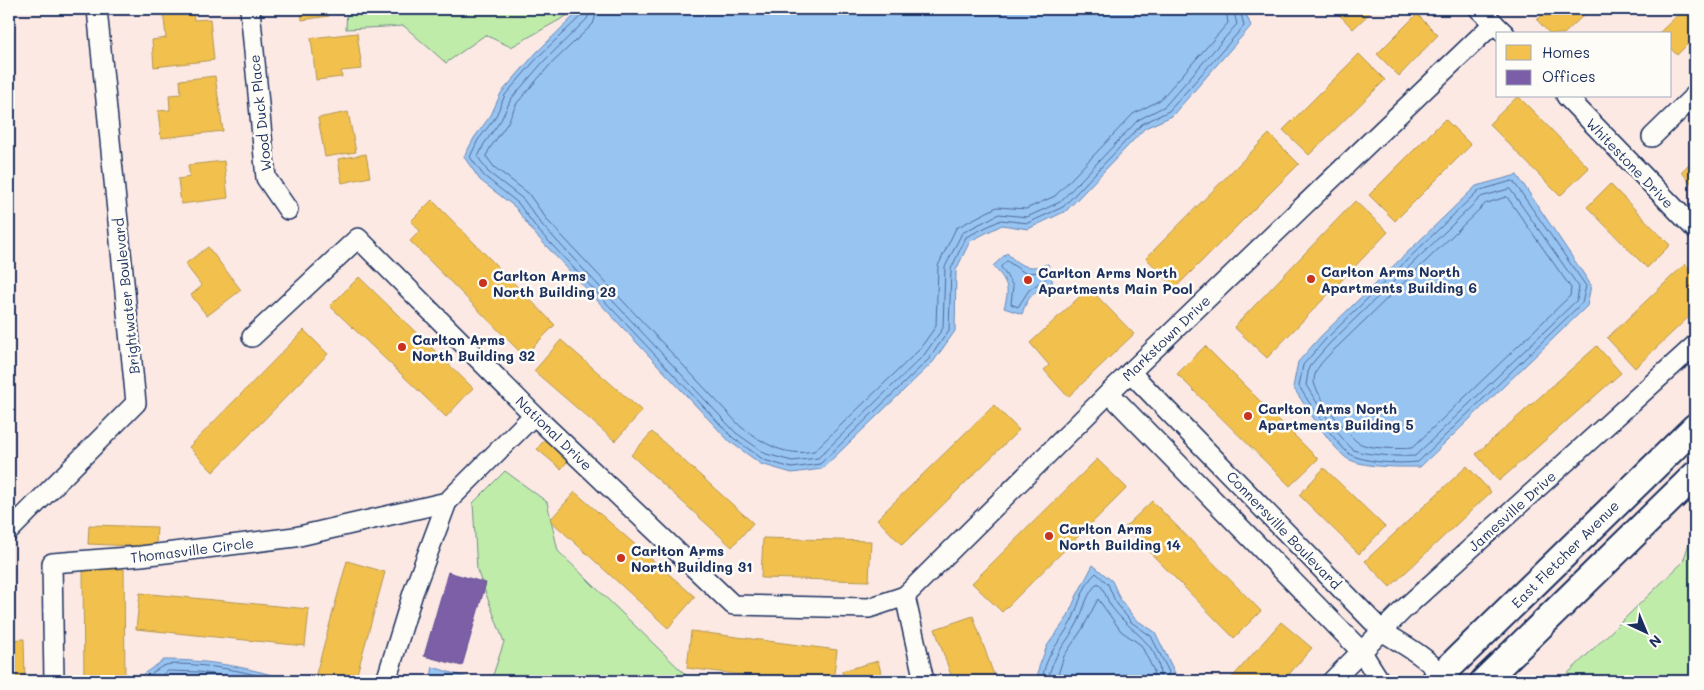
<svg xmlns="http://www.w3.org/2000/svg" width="1704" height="690" font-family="Mali,sans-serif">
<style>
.green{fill:#c0ecaa;stroke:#6e8e84}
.water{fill:#98c4f2;stroke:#6688b7}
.homes{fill:#f2c14e;stroke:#b29553}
.offices{fill:#7b5ea7;stroke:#5e5091}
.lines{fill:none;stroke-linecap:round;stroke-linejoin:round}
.shore{stroke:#4d6b99;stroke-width:1}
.street-casing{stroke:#1b2f5e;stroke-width:22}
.secondary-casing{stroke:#1b2f5e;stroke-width:30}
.street{stroke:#fdfcf7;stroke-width:19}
.secondary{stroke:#fdfcf7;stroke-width:26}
.poi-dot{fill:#c8321e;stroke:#fdfcf7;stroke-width:2}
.labels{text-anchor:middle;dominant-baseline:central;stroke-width:5;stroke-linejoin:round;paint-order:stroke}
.street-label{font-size:14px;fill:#1b2f5e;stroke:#fdfcf7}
.poi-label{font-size:14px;font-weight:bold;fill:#1b2f5e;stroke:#fdfcf7;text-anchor:start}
</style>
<rect width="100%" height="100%" fill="#fce9e4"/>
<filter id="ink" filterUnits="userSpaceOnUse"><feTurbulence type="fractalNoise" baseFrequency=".02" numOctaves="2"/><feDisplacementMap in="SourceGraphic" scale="10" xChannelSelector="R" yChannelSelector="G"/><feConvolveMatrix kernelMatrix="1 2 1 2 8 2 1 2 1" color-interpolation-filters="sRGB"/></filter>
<g filter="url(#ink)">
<!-- green -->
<g class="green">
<path d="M347 9H579L511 47 485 35 446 63 404 26 346 29Z"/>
<path d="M505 471 547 502 558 551 692 681H491L504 642 477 570 473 503Z"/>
<path d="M1695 524V681H1560L1683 562Z"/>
</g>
<!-- water -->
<g class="water">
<path d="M581 9H1244L1251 26 1172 116 1145 128 1066 211 1028 229 1002 225 970 241 956 270 955 331 933 362 822 469 792 473 761 464 729 441 534 233 515 207 480 180 464 157 474 138 491 115 501 93 536 53Z"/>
<path d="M1517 175 1591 285 1587 306 1420 467C1400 467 1368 468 1350 460 1336 455 1302 401 1293 387L1298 362 1321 336 1476 186Z"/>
<path d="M1007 253C1020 267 1029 270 1048 264L1053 284C1035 289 1027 297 1022 314L1004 308C1010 288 1008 282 993 266Z"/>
<path d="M1093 565 1112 581 1120 599 1135 619 1155 632 1175 673 1170 681H1037L1039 667 1047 646 1067 618 1076 597Z"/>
<path d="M164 660C202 660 238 665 275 676V681H139V677Z"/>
<path d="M433 667 477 681H430Z"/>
</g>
<!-- homes -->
<g class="homes">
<path d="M163 9H193L194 20 210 19 214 60 154 67 152 40 166 38Z"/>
<path d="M301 9H328L329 16 302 20Z"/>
<path d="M1334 9H1374L1353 29Z"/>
<path d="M1548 9H1590L1564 34H1550L1537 20Z"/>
<path d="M1684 9H1695V37L1677 55 1670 48V34H1658Z"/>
<path d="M1417 14 1438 35 1399 76 1377 54Z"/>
<path d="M357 33 362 69 341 71 342 77 316 80 311 38Z"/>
<path d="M1359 54 1385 80 1309 155 1283 130Z"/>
<path d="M215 76 223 131 161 138 158 111 170 110 169 95 181 94 180 80Z"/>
<path d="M1518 96 1589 168 1560 196 1489 124Z"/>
<path d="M348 112 356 152 325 157 318 118Z"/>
<path d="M1445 119 1471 145 1395 221 1369 195Z"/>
<path d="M1269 134 1299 164 1175 288 1146 258Z"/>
<path d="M366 154 370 177 342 183 338 159Z"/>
<path d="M1695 158V187L1681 172Z"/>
<path d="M224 161 228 198 181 204 178 179 190 177 188 165Z"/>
<path d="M1610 184 1670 245 1647 268 1587 207Z"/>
<path d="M432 200 555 325 524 356 410 241 420 231 411 221Z"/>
<path d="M1355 201 1388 232 1267 358 1234 327Z"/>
<path d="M208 247 241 290 207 316 191 295 202 286 185 264Z"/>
<path d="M1685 264 1695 275V311L1635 368 1607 338Z"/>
<path d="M359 277 473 388 446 417 330 306Z"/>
<path d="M1089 288 1134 334 1068 397 1044 370 1049 365 1030 343Z"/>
<path d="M304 330 328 354 213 472 189 447Z"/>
<path d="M561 340 642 411 615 441 534 371Z"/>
<path d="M1205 346 1318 459 1290 486 1177 374Z"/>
<path d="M1597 346 1621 373 1499 481 1476 454Z"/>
<path d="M994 405 1019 430 902 545 877 519Z"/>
<path d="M652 432 753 523 732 547 631 455Z"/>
<path d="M549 434 573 455 561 469 537 449Z"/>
<path d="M1097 459 1127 488 1002 612 972 583Z"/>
<path d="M1467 466 1491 492 1390 587 1365 561Z"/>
<path d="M1324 468 1385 527 1359 554 1299 495Z"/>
<path d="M575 492 695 597 668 628 550 520Z"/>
<path d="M1152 501 1261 611 1234 638 1125 527Z"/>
<path d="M89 525 157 527 156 547 88 544Z"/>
<path d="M763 538 871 541 869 581 761 578Z"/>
<path d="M347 561 385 572 355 681H314Z"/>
<path d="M83 569H124L125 681H84Z"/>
<path d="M140 593 309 609 305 646 136 629Z"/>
<path d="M973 616 996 681H953L935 629Z"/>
<path d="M1281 622 1312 648 1283 681H1229Z"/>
<path d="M691 631 837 650 833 681H792L687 668Z"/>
<path d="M24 639 25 681H9V640Z"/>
<path d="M878 661 883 681H844L842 671Z"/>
</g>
<!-- offices -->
<path class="offices" d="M448 572 486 583 462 666 424 656Z"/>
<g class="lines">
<!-- shore -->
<g class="shore">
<path d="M584 9 583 14 539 56 505 95 495 118 478 140 470 157 484 176 518 203 538 230 732 437 764 460 792 468 820 464 929 359 949 330 951 269 966 237 1001 220 1028 223 1063 207 1142 124 1169 111 1244 26 1240 9"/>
<path d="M591 9 587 19 544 61 511 99 501 120 484 144 478 157 488 172 523 199 543 226 736 433 766 454 792 461 818 458 924 355 943 328 945 267 962 233 999 214 1027 217 1060 202 1138 120 1165 106 1237 24 1233 9"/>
<path d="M598 9 593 24 549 66 517 103 507 124 490 148 486 156 494 167 528 193 548 221 741 427C765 444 784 457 814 451L919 350 936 326 938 266 956 228 997 207 1026 209 1055 196 1133 114 1160 100 1228 23 1226 9"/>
<path d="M1513 181 1586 286 1582 303 1418 462C1398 464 1372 463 1353 456 1340 451 1307 400 1299 386L1303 365 1325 340 1478 191Z"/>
<path d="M1510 189 1579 287 1577 300 1415 456C1404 457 1364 455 1354 450 1341 441 1315 400 1306 385L1309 367 1329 344 1481 197Z"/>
<path d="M1507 197 1571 288 1570 296 1412 448C1400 449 1369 449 1359 443 1349 438 1313 391 1314 381 1314 368 1326 358 1335 349L1485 204Z"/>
<path d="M1007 261 1025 273 1043 272 1046 278 1029 290 1018 307 1011 304 1013 286 1001 267Z"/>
<path d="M144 681C148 676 159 667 166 665 182 661 258 671 270 681"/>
<path d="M153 681 168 671 199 672 254 681"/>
<path d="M1042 681C1046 651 1061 643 1073 618 1079 604 1084 583 1096 573L1108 584 1115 601 1131 622 1151 636 1169 672 1166 681"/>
<path d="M1048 681C1052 654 1067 644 1078 622 1084 609 1087 592 1098 583 1105 589 1106 599 1111 606 1131 634 1162 643 1160 681"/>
<path d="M1056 681 1064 656 1083 628 1098 599 1121 631 1141 645 1154 671 1152 681"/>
</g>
<defs>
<g id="street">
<path d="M250 9 266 178 288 210"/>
<path d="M1479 9 1505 34"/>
<path d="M1566 96 1695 229"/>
<path d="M1652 137 1695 95"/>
<path d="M252 337 358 238 534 415 733 605 869 608 905 596"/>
<path d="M1130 372 1382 631C1401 644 1434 659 1443 681"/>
<path d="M1109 393 1361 651 1380 681"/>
<path d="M9 531 136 403 97 9"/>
<path d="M54 681 52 563 141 556 295 537 447 502"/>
<path d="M386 681 413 593 447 502 534 415"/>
<path d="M924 681 905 596 1117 385 1494 23"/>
<path d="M1332 681 1405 608 1695 345"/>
</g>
<g id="secondary">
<path d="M1435 681 1695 427"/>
<path d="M1484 681 1695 475"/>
</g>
</defs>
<!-- street casing -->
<use href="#street" class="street-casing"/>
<!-- secondary casing -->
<use href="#secondary" class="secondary-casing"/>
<!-- street -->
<use href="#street" class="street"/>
<!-- secondary -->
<use href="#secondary" class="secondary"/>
</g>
</g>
<!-- markers -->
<g class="poi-dot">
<circle cx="1311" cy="279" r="5"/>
<circle cx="1028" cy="280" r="5"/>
<circle cx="483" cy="283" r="5"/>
<circle cx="402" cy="347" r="5"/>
<circle cx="1248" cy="416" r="5"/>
<circle cx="1049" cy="536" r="5"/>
<circle cx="621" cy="558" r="5"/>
</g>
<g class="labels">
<!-- street labels -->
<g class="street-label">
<text transform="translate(260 113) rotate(-96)">Wood Duck Place</text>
<text transform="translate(1630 163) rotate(46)">Whitestone Drive</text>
<text transform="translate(126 296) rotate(-96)">Brightwater Boulevard</text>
<text transform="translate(1166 338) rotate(-44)">Markstown Drive</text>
<text transform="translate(554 433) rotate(44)">National Drive</text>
<text transform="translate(1512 511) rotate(-42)">Jamesville Drive</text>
<text transform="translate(1284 530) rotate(46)">Connersville Boulevard</text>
<text transform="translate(192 550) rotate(-7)">Thomasville Circle</text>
<text transform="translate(1565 554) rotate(-45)">East Fletcher Avenue</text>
</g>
<!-- poi labels -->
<g class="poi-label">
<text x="1321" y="271">Carlton Arms North<tspan x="1321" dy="16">Apartments Building 6</tspan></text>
<text x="1038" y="272">Carlton Arms North<tspan x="1038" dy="16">Apartments Main Pool</tspan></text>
<text x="493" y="275">Carlton Arms<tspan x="493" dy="16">North Building 23</tspan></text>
<text x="412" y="339">Carlton Arms<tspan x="412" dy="16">North Building 32</tspan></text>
<text x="1258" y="408">Carlton Arms North<tspan x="1258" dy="16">Apartments Building 5</tspan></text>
<text x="1059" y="528">Carlton Arms<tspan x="1059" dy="16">North Building 14</tspan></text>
<text x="631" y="550">Carlton Arms<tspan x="631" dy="16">North Building 31</tspan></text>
</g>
</g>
<!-- margin -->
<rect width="1704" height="690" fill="none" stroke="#fdfcf7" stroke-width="30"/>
<rect x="15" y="15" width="1674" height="660" fill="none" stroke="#1b2f5e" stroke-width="2" filter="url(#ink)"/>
<!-- legend -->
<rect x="1496" y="32" width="175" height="65" fill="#fdfcf7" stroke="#a3aaba"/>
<rect x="1506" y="45" width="25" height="15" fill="#f2c14e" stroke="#a3aaba"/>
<text x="1542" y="58" font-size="15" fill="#1b2f5e">Homes</text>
<rect x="1506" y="70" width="25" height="15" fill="#7b5ea7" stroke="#a3aaba"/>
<text x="1542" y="82" font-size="15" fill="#1b2f5e">Offices</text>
<!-- north arrow -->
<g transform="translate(1646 632) rotate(136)" stroke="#fdfcf7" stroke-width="4" paint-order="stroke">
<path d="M0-4L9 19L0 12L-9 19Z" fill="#1b2f5e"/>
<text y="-8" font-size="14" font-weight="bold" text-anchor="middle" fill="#1b2f5e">N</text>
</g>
</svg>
